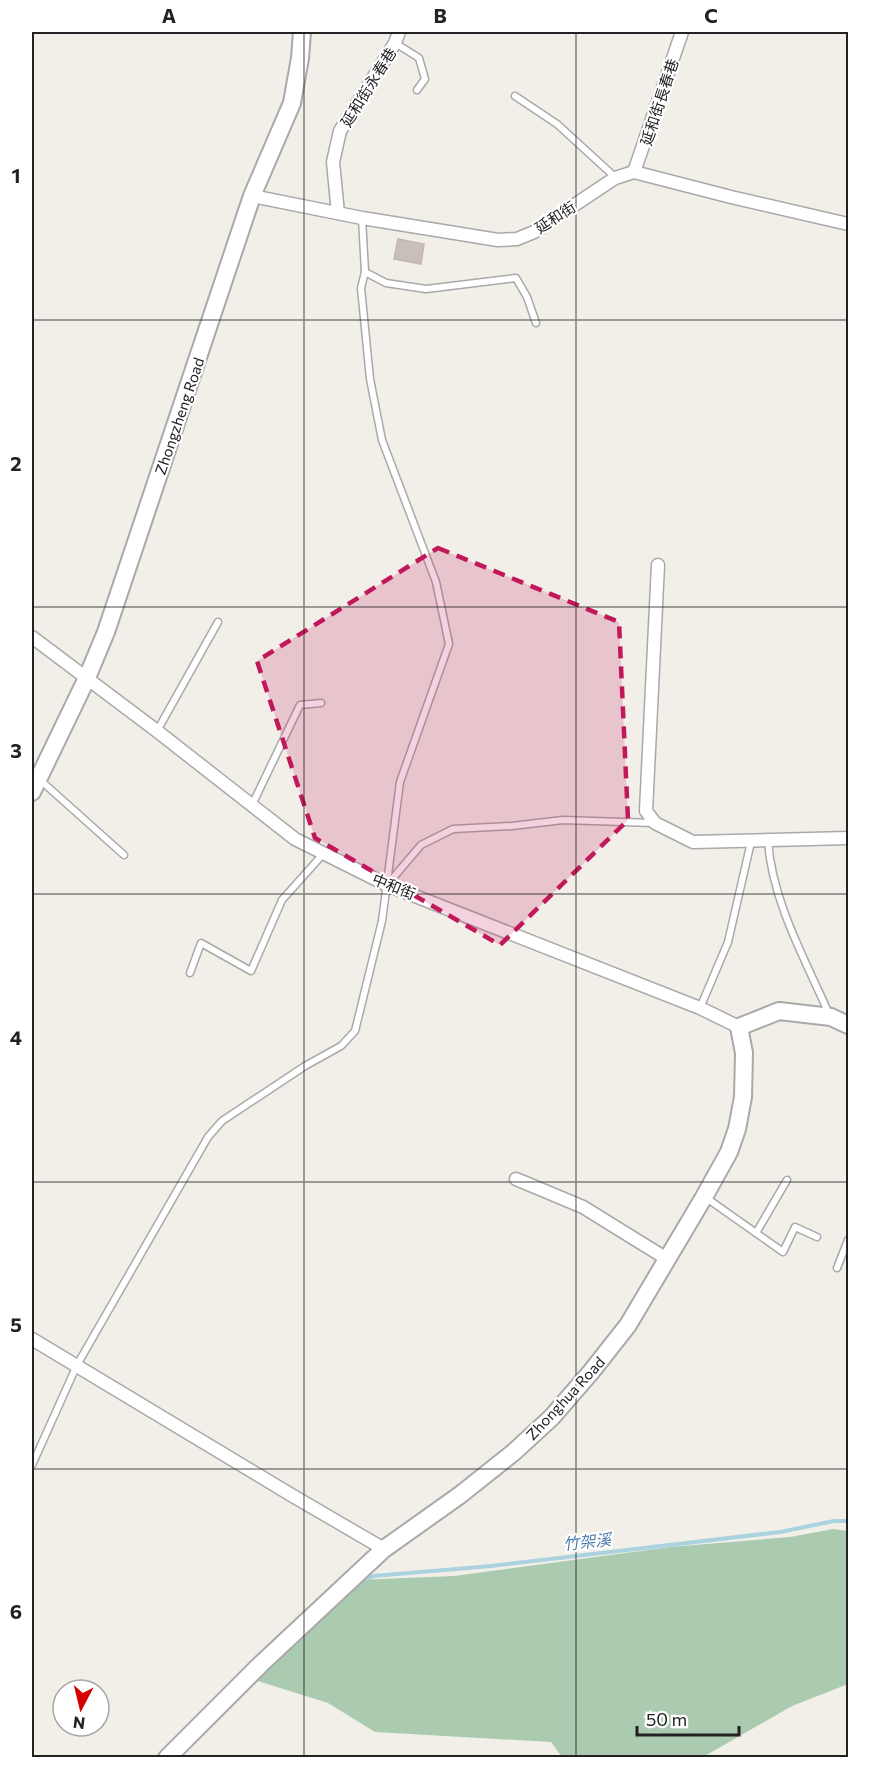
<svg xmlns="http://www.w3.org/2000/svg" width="880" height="1789" font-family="Commissioner,'Noto Sans TC',sans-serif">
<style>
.cemetery{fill:#aacbaf}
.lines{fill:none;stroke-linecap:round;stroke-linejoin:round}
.stream{stroke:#aad3df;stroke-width:4}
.building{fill:#c7bfb8;stroke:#c4b6ab;stroke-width:1.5}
.service-casing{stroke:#a9a9a9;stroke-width:9}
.minor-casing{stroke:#a9a9a9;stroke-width:15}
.tertiary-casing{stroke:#a9a9a9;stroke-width:20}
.service{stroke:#fff;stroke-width:6}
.minor{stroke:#fff;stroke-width:12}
.tertiary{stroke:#fff;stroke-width:16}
.marked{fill:#c2185b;fill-opacity:0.2;stroke:#c2185b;stroke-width:4.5;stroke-dasharray:12 8;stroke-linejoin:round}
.grid{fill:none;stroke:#222;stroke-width:1.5;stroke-opacity:0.55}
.labels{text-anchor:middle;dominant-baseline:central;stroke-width:4.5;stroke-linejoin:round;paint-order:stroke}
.street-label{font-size:15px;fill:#222;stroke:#fff}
.water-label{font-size:16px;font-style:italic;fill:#4a7aab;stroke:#fff}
.neatline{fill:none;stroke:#222;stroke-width:2}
.grid-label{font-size:20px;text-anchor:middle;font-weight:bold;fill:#222}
</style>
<rect width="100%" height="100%" fill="#f2efe9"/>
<!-- cemetery -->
<path class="cemetery" d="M833 1529 848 1531V1684L792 1706 703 1757H562L551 1742 375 1732 328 1703 258 1681 282 1655 357 1580 454 1576 670 1547 790 1537Z"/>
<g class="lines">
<!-- stream -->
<path class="stream" d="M359 1581 374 1576 491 1566 780 1532 834 1521H848"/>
</g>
<!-- building -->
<path class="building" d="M398 239 424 244 421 264 394 259Z"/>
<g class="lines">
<defs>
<g id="service">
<path d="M395 43 419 58 425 79 417 90"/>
<path d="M515 96 557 124 615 177"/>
<path d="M362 218 365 272 386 283 426 289 516 278 527 297 536 323"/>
<path d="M157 731 218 622"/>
<path d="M39 779 124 855"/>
<path d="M252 805 300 705 321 703"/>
<path d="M768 841C772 901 805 959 829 1014"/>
<path d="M387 885 421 845 453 829 512 826 563 820 654 823"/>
<path d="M190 973 201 943 251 971 282 900 324 853"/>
<path d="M700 1008 728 942 751 842"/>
<path d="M705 1197 783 1252 795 1227 817 1237"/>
<path d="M756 1233 787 1180"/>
<path d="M837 1268 848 1240"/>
<path d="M32 1465 77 1365 208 1137 222 1121 305 1066 341 1046 355 1031 382 921 400 782 449 644 436 582 382 440 370 379 361 288 365 272"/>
</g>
<g id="minor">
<path d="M634 172 682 32"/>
<path d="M252 196 362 218 498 240 517 239 534 232 615 178 634 172 731 197 848 224"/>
<path d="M338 213 333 162 340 131 395 43 399 32"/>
<path d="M658 565 646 811 655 823 693 842 848 838"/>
<path d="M32 637 157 731 295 839 387 885 700 1008 739 1027"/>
<path d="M516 1179 583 1207 667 1259"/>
<path d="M32 1339 293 1496 384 1549"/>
</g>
<g id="tertiary">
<path d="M32 792 86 680 106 632 252 196 292 103 300 58 302 32"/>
<path d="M167 1758 261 1664 384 1549 460 1495 514 1452 552 1417 591 1372 628 1325 704 1197 729 1152 737 1129 743 1097 744 1053 739 1027 779 1011 831 1017 848 1025"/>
</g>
</defs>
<!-- service casing -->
<use href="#service" class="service-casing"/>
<!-- minor casing -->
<use href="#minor" class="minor-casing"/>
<!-- tertiary casing -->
<use href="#tertiary" class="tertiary-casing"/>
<!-- service -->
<use href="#service" class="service"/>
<!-- minor -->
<use href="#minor" class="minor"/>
<!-- tertiary -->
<use href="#tertiary" class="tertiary"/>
</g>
<!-- marked area -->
<path class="marked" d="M438 548 619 622 628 820 500 945 315 838 257 661Z"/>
<!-- grid -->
<path class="grid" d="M304 32V1758M576 32V1758M32 320H848M32 607H848M32 894H848M32 1182H848M32 1469H848"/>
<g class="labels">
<!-- street labels -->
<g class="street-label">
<text transform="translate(368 87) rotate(-58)">延和街永春巷</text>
<text transform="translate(659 102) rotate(-72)">延和街長春巷</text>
<text transform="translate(555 217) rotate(-33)">延和街</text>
<text transform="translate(179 416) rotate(-71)">Zhongzheng Road</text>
<text transform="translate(394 886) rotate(22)">中和街</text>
<text transform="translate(565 1398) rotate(-47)">Zhonghua Road</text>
</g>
<!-- water labels -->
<g class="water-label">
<text transform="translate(587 1541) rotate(-6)">竹架溪</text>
</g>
</g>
<!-- border -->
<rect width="880" height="1789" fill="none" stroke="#ffffff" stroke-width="66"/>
<!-- north arrow -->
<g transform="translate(81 1708) rotate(187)"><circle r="28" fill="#ffffff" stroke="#a7a7a7" stroke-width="1.5"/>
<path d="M0-4.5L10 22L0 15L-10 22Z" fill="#d40000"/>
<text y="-9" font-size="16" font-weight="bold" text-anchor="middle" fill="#222222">N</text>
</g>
<!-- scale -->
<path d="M637 1726v9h102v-9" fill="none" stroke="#222222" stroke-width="3"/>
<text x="646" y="1726" font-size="18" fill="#222222" stroke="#ffffff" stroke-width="4.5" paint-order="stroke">50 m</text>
<rect x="33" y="33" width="814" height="1723" class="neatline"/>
<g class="grid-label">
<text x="169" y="23">A</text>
<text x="440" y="23">B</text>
<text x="711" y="23">C</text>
<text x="16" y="183">1</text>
<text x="16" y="471">2</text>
<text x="16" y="758">3</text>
<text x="16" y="1045">4</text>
<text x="16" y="1332">5</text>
<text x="16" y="1619">6</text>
</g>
</svg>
